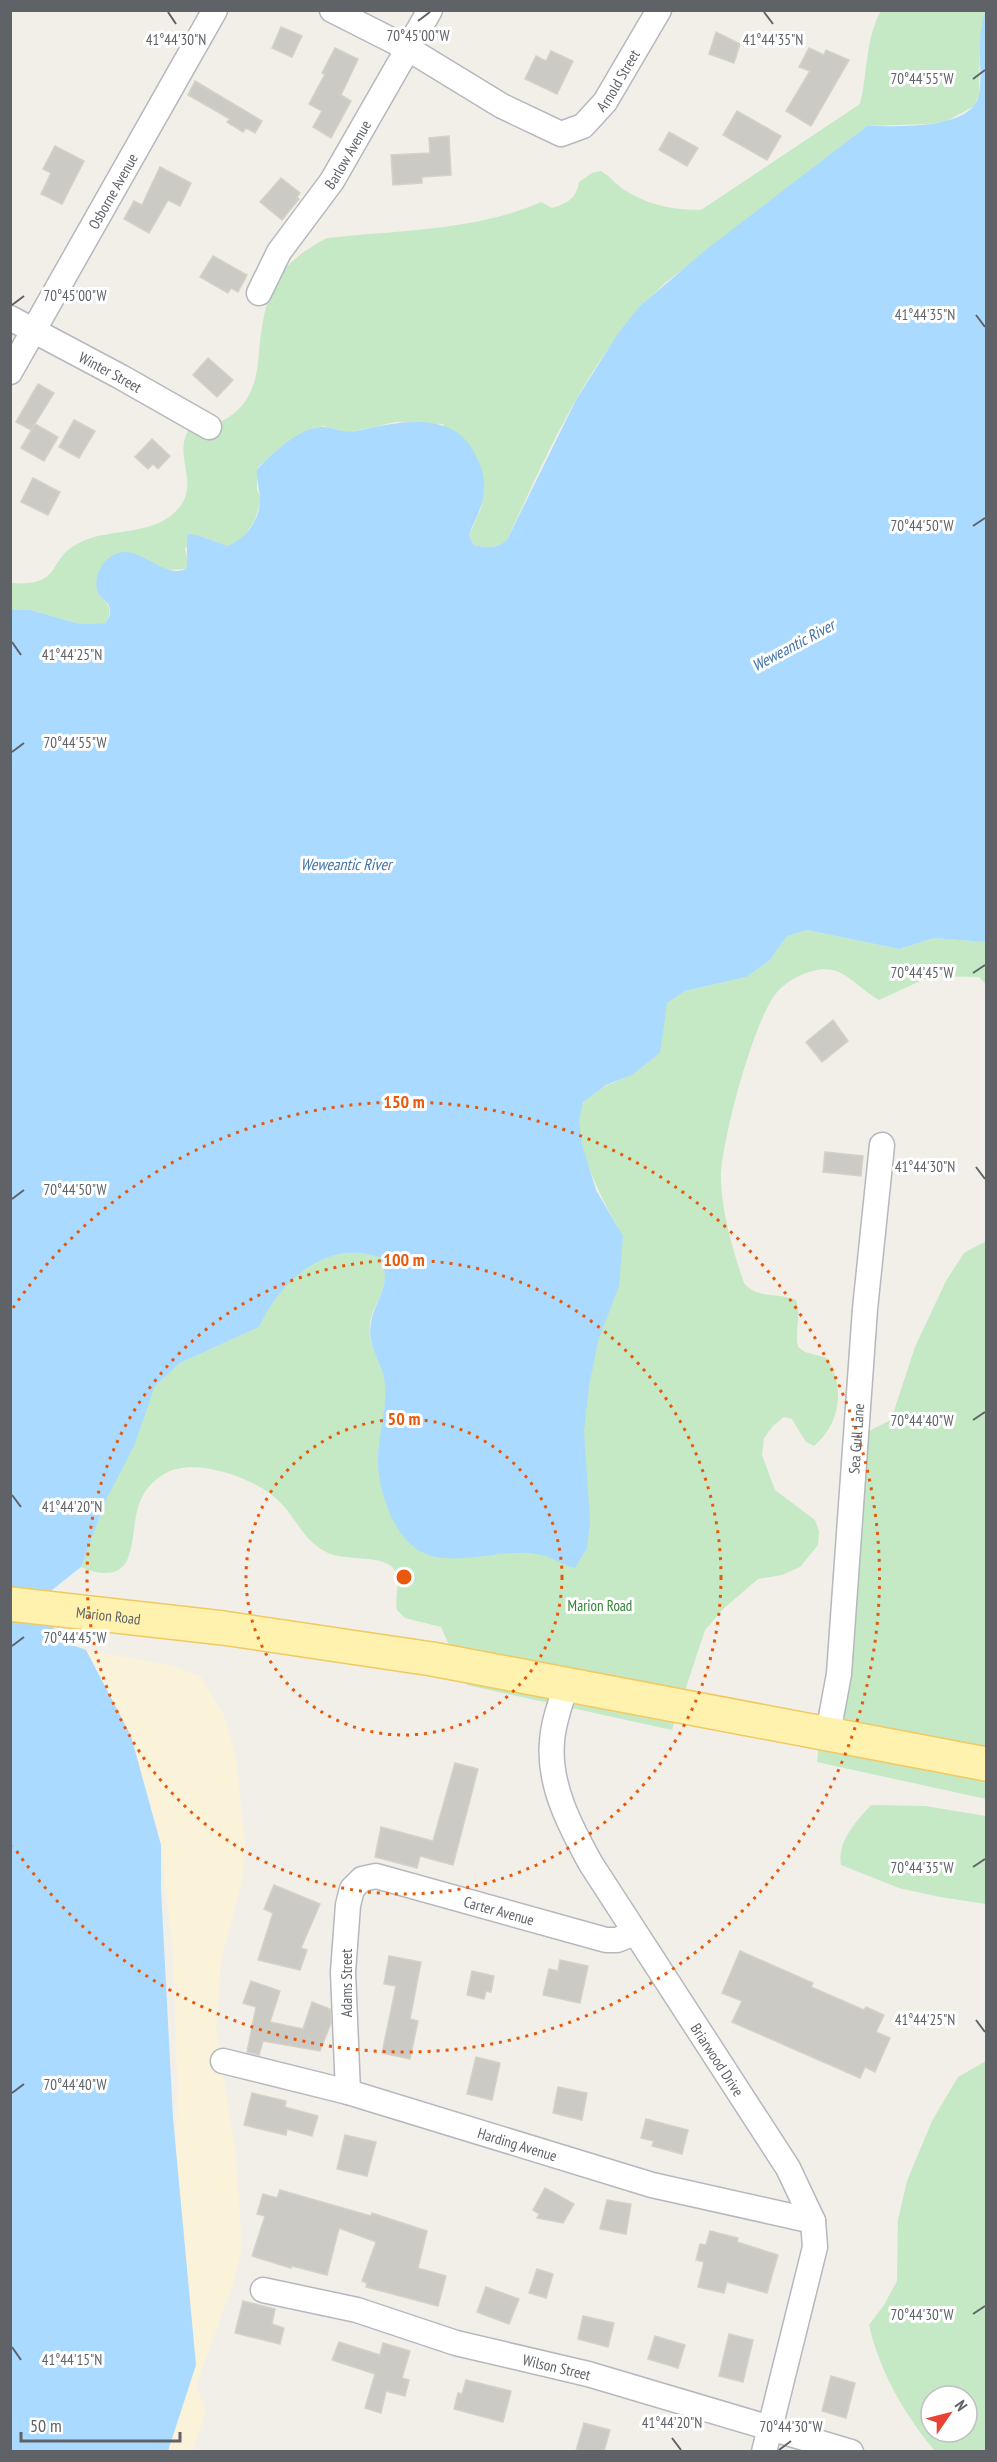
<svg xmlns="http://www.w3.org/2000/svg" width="997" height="2462" font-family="'PT Sans Narrow',sans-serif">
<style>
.green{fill:#c5e8c5;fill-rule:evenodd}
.sand{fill:#fbf3d9}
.water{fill:#aadaff}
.building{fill:#cccac5;stroke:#d6d1c6;stroke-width:1.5}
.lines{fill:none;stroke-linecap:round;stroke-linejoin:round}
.minor-casing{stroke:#b5b8bc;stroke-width:27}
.primary-casing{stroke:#f2c960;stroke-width:36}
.minor{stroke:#fff;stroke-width:24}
.primary{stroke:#fff2af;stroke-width:33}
.ticks{fill:none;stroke:#5f6368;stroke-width:2}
.ring{fill:none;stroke:#e8590c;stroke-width:3;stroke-dasharray:3 6}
.labels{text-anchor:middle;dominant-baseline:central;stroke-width:6;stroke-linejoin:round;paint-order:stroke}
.street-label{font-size:15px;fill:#5f6368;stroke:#fff}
.park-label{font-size:15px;fill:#348238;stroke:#fff}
.water-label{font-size:16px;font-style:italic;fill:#4174aa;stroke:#fff}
.ticks-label{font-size:15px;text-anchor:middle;fill:#5f6368;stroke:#fff;stroke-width:6;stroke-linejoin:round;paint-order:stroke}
.centre{fill:#e8590c;stroke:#fff;stroke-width:3}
.ring-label{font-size:18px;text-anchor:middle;font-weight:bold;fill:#e8590c;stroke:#fff;stroke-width:6;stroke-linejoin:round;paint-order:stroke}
</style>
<rect width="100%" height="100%" fill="#f1efe8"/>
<!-- green -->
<g class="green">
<path d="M881 11H985L980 42 979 95 974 106 947 121 928 124 867 126 665 283C591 352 549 449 507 540 496 549 488 548 474 545L469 536 481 508 484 490 443 424 396 422 346 433 324 426 311 429 278 450 257 468V490L261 499 255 520 242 540 228 546 200 536 185 548 188 562 186 569 169 570 100 596C110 605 113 612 105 623L80 624 30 610H11L10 583C65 587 45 560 79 543 110 527 152 537 177 510 200 486 176 460 186 435 192 421 211 425 222 421 229 418 240 409 244 403 255 388 258 370 259 352 265 294 273 266 327 238 397 230 476 231 541 202L552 208C568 203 576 199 579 182L592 173 601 171C611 177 618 187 628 192 650 206 676 210 701 210L860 104C868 73 865 39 881 11Z"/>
<path d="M807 930 899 949 934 938 986 942V984L979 977 931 976 879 1000C864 992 849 974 833 970 815 966 792 977 779 990 755 1013 720 1145 721 1180 722 1214 733 1251 744 1283 758 1300 778 1292 796 1300 802 1315 794 1331 798 1347L805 1352 827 1358C845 1387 841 1423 814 1446L806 1442 792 1419 784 1417 773 1426 764 1438 762 1455 775 1490 815 1520 819 1531 818 1545 800 1567 782 1575 758 1579 724 1608 705 1630 672 1730 467 1685 441 1627 405 1618 397 1610C394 1597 403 1578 392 1567 380 1555 343 1561 326 1552 304 1541 297 1520 281 1503 259 1479 194 1455 164 1474 128 1496 139 1529 128 1558 120 1579 96 1574 81 1567L107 1498 155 1386 180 1363 258 1327C279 1282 328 1237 381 1258 393 1291 374 1297 370 1324 367 1347 382 1361 385 1381 390 1406 380 1430 378 1454 377 1465 381 1479 383 1491L618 1227C603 1202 566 1131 583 1103 593 1088 616 1083 630 1075 641 1070 650 1060 659 1053L666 1003 685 991 746 977 770 960 787 936Z"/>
<path d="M986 1241V1799L817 1762 853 1439 891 1420 915 1347 946 1281 964 1253Z"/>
<path d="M871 1805 925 1806 986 1816V1904L940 1897 899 1888 841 1865C837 1841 856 1822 871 1805Z"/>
<path d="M986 2061V2451H935C904 2414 880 2372 869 2325L884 2305 897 2281 898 2220 907 2181 932 2121 958 2077ZM931 2396H967V2432H931Z"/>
</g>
<!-- sand -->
<path class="sand" d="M86 1650 173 1666 201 1677 224 1716 236 1758 245 1845 242 1881 221 1960 216 2029 236 2157 242 2250 232 2287 196 2385 206 2411 193 2451H126L176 2181 177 2077 173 1953 161 1845 131 1736Z"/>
<!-- water -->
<path class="water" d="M985 11 986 942 934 938 899 949 807 930 787 936 770 960 746 977 685 991 667 1003 660 1053 632 1075 606 1085 583 1102 579 1120 582 1144 596 1190 623 1236 619 1286 598 1341 589 1387 584 1431 590 1521 587 1548 575 1568C563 1565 552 1557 541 1555 506 1546 458 1568 424 1553 394 1541 376 1486 378 1455 379 1431 387 1411 385 1384 384 1364 366 1347 371 1323 376 1296 392 1288 381 1258 328 1237 279 1282 259 1327L180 1363 155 1386 134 1446 107 1498 81 1567 52 1590 40 1613 69 1644 86 1650 131 1736 161 1845V1889L173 2118 196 2365 168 2451H11L10 610H30L80 624 105 623C109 618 112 613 109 606 108 602 103 600 100 596 89 579 105 552 125 552 147 553 165 578 186 569 189 558 185 546 188 534L200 536 228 546C246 538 258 523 260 502 261 495 256 480 257 469 274 453 297 429 321 427 333 426 341 434 356 431 399 422 456 408 477 458 482 468 485 477 484 489 484 506 474 520 469 536L474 545C488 548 496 549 507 540L576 400 617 335 639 307 703 252 867 126C894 126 973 131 979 94 982 77 979 59 980 43 980 32 983 21 985 11Z"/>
<!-- building -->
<g class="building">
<path d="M281 27 302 36 292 57 272 48Z"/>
<path d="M716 32 740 44 734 63 709 54Z"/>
<path d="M335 48 358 59 341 95 351 101 331 138 313 127 322 111 309 104 325 74 322 73Z"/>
<path d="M809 48 824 55 826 50 849 60 811 126 786 111 810 71 799 67Z"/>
<path d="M551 51 573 61 557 94 525 79 536 56 546 61Z"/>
<path d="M195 81 262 121 255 133 246 128 243 132 227 122 230 119 188 95Z"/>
<path d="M737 111 781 136 767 160 723 135Z"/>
<path d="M669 132 698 148 687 166 659 150Z"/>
<path d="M449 136 451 175 422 177V183L393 185 391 155 430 153 429 138Z"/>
<path d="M55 146 84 161 62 204 41 194 51 173 43 169Z"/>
<path d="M160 167 191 183 180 206 168 200 149 233 124 219 134 201 142 205Z"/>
<path d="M281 178 300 193 297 197 299 199 282 220 260 202Z"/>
<path d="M213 256 247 275 238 292 231 288 228 293 200 277Z"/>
<path d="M208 358 233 380 217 397 193 375Z"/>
<path d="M38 384 54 393 31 430 16 422Z"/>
<path d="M74 420 95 431 79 458 59 447Z"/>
<path d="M35 424 58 437 44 461 21 448Z"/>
<path d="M152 439 170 456 158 469 153 464 148 469 135 457Z"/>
<path d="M33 478 60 492 48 515 21 502Z"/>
<path d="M833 1020 848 1041 822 1062 806 1042Z"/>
<path d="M825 1152 863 1156 861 1176 823 1172Z"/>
<path d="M455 1763 478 1769 453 1865 420 1856 417 1868 375 1857 381 1827 433 1841Z"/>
<path d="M274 1885 320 1904 301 1948 307 1950 300 1970 258 1960 273 1913 264 1909Z"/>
<path d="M740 1951 813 1983 811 1987 864 2010 866 2007 884 2015 876 2032 890 2038 875 2072 865 2067 860 2078 732 2022 742 2001 722 1993Z"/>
<path d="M389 1956 421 1962 410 2019 418 2021 410 2059 382 2053 396 1986 384 1984Z"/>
<path d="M560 1960 588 1966 580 2003 543 1995 549 1969 558 1971Z"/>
<path d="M472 1971 494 1976 491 1992 486 1991 484 1999 467 1995Z"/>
<path d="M251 1981 280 1991 270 2022 303 2029 312 2002 330 2009 331 2023 320 2051 263 2041 259 2055 247 2052 256 2007 243 2003Z"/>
<path d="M476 2057 500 2063 492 2100 467 2094Z"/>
<path d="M558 2087 587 2093 582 2120 553 2113Z"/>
<path d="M252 2093 286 2101 285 2107 318 2116 312 2136 287 2129 286 2135 244 2125Z"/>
<path d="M646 2119 688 2130 682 2154 652 2146 654 2141 641 2138Z"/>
<path d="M345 2135 376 2142 367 2176 337 2169Z"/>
<path d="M545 2188 574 2204 563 2223 537 2218 539 2214 533 2210Z"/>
<path d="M280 2190 371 2216 372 2213 427 2231 418 2268 446 2276 438 2306 366 2287 367 2283 362 2281 376 2242 339 2228 327 2275 292 2266 291 2268 252 2256 265 2216 257 2214 263 2194 277 2198Z"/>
<path d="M607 2200 631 2204 626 2234 600 2229Z"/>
<path d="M710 2231 738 2238 737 2242 778 2255 767 2293 727 2282 724 2293 698 2287 704 2262 696 2260 700 2244 706 2245Z"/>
<path d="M537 2269 553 2274 546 2298 529 2293Z"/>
<path d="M486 2287 519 2299 509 2324 477 2312Z"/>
<path d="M243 2301 275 2309 272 2324 284 2328 280 2344 235 2333Z"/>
<path d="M583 2316 614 2323 608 2347 578 2339Z"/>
<path d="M729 2334 753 2340 743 2382 719 2376Z"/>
<path d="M655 2336 685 2345 678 2368 648 2359Z"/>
<path d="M339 2342 380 2355 383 2343 410 2351 402 2378 409 2380 405 2396 386 2391 381 2413 365 2408 375 2374 332 2360Z"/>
<path d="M831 2376 855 2383 846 2418 822 2411Z"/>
<path d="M466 2380 511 2391 503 2422 454 2409 458 2393 462 2394Z"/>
<path d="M584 2423 610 2430 604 2451H576Z"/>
</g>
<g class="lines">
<defs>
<g id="minor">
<path id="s1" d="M332 10 407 48 502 106 561 134 583 126 605 102 659 10"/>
<path id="s2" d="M259 293 279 252 332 181 430 10"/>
<path id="s3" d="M10 318 121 377 209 427"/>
<path id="s4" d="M10 372 215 10"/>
<path id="s5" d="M567 1683C561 1702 553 1722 552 1742 548 1785 571 1828 591 1864L788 2168 813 2221 815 2247 764 2452"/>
<path id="s6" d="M828 1733 839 1674 865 1309 882 1145"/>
<path id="s7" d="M223 2061 348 2092 652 2185 813 2221"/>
<path id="s8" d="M348 2092 343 1972 348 1905 352 1889 362 1879 376 1876 606 1940H617L635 1933"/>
<path id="s9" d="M263 2290 357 2310 456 2343 588 2374 851 2452"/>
</g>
<g id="primary">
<path id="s10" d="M10 1604 223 1628 432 1659 986 1764"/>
</g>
</defs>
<!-- minor casing -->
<use href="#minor" class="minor-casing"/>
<!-- primary casing -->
<use href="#primary" class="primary-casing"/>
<!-- minor -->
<use href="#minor" class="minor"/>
<!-- primary -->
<use href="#primary" class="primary"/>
</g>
<!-- ticks -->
<path class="ticks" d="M168 12 176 24M764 12 773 24M418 21 430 12M973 79 985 70M12 305 24 296M976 315 985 327M973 526 985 518M12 642 21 655M12 752 24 743M973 973 985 965M976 1167 985 1179M12 1199 24 1190M973 1420 985 1412M12 1495 21 1507M12 1646 24 1637M973 1867 985 1859M976 2020 985 2032M12 2093 24 2084M973 2314 985 2306M12 2347 21 2360M672 2438 681 2450M779 2450 791 2441"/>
<!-- distance rings -->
<g class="ring">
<circle cx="404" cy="1577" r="158"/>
<circle cx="404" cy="1577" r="317"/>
<path d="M13 1308A475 475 0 1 1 13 1846"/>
</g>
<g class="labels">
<!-- street labels -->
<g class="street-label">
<text stroke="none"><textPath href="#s1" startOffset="342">Arnold Street</textPath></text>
<text stroke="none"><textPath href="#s2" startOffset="165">Barlow Avenue</textPath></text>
<text stroke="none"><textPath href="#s4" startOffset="208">Osborne Avenue</textPath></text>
<text stroke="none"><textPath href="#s3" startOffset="114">Winter Street</textPath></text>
<text stroke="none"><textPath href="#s6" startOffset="296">Sea Gull Lane</textPath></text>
<text stroke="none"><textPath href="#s10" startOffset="99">Marion Road</textPath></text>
<text stroke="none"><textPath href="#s8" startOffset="360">Carter Avenue</textPath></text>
<text transform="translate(346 1983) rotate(-90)">Adams Street</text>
<text stroke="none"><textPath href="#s5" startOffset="424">Briarwood Drive</textPath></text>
<text stroke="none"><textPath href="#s7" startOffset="306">Harding Avenue</textPath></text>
<text stroke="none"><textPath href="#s9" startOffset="304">Wilson Street</textPath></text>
</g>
<!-- park labels -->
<g class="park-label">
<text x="600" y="1605">Marion Road</text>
</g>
<!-- water labels -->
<g class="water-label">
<text transform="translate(793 645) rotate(-28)">Weweantic River</text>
<text x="346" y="864">Weweantic River</text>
</g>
</g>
<g class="ticks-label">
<text x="418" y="41">70°45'00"W</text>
<text x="176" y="45">41°44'30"N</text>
<text x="773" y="45">41°44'35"N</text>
<text x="922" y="84">70°44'55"W</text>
<text x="75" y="301">70°45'00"W</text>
<text x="925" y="320">41°44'35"N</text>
<text x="922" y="531">70°44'50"W</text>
<text x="72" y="660">41°44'25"N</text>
<text x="75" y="748">70°44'55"W</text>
<text x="922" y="978">70°44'45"W</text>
<text x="925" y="1172">41°44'30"N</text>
<text x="75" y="1195">70°44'50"W</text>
<text x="922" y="1426">70°44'40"W</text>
<text x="72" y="1512">41°44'20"N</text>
<text x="75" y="1643">70°44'45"W</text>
<text x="922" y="1873">70°44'35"W</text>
<text x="925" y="2025">41°44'25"N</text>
<text x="75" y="2090">70°44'40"W</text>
<text x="922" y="2320">70°44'30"W</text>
<text x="72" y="2365">41°44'15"N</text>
<text x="672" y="2428">41°44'20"N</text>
<text x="791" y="2432">70°44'30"W</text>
</g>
<circle cx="404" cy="1577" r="9" class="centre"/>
<g class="ring-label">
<text x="404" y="1108">150 m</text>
<text x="404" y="1266">100 m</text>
<text x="404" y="1425">50 m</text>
</g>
<!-- border -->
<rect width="997" height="2462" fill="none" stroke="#5f6368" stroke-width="24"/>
<!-- north arrow -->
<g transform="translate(949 2414) rotate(55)"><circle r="28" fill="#ffffff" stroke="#bfc1c3" stroke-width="1.5"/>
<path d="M0-4.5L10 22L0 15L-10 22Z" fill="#ea4335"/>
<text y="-9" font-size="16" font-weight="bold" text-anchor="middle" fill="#5f6368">N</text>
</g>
<!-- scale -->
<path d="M21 2432v9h159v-9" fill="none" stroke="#5f6368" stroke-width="3"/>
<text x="30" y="2432" font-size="18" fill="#5f6368" stroke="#ffffff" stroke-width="4.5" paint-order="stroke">50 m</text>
</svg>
